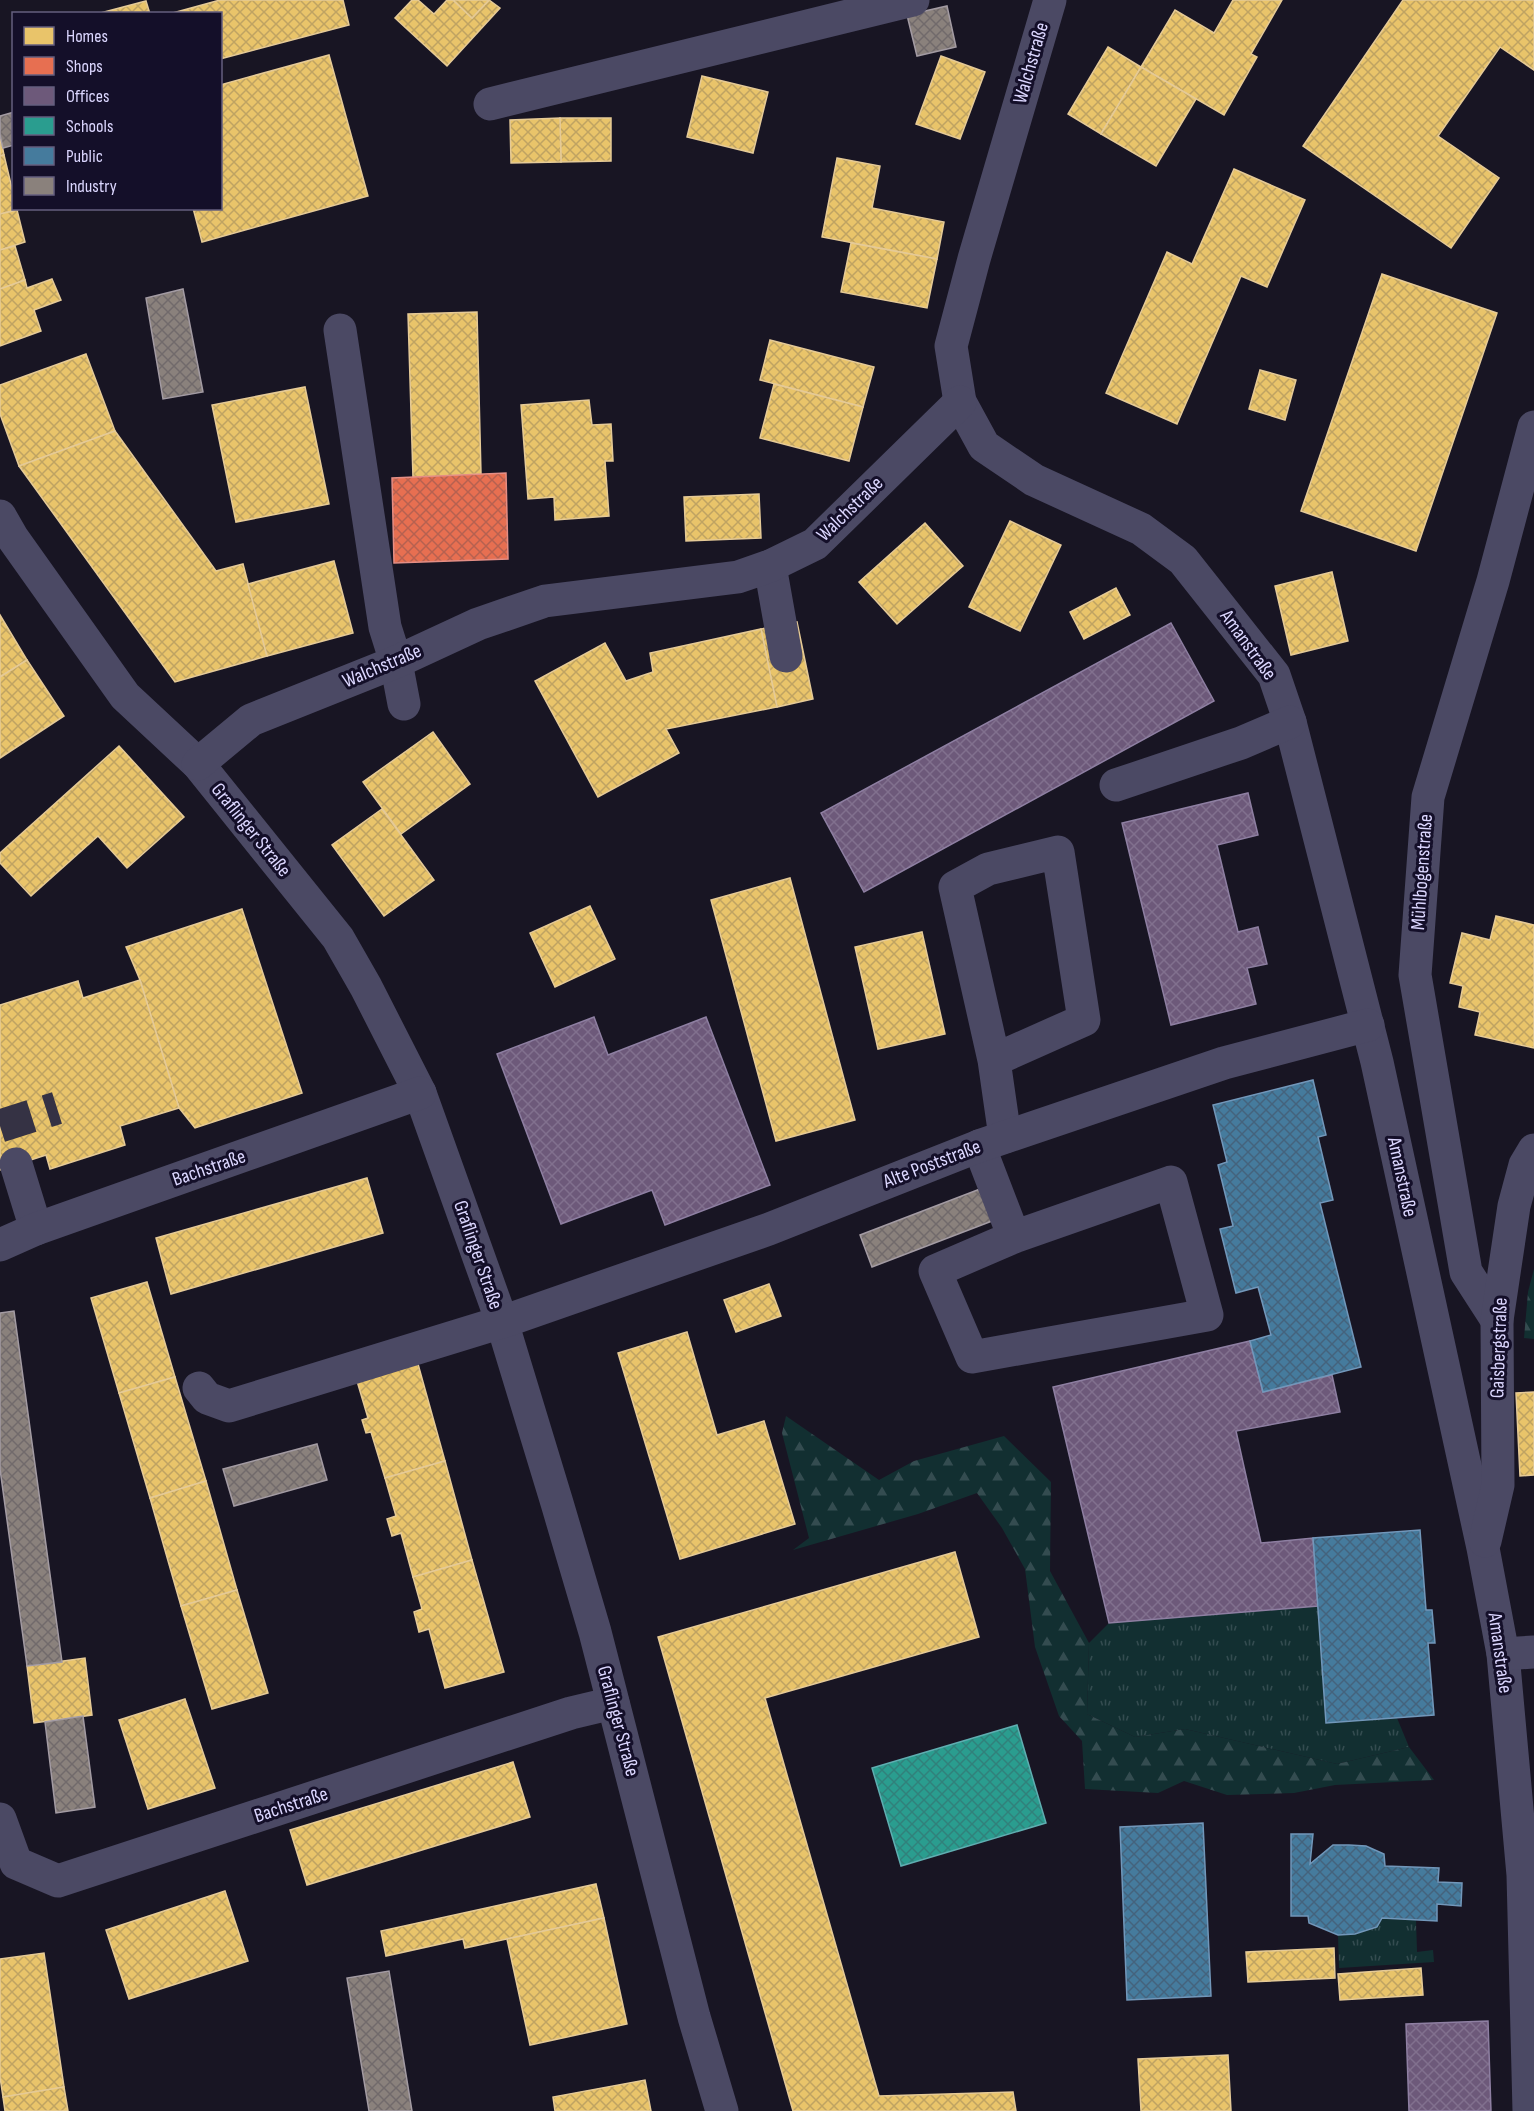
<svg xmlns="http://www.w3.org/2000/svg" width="1534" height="2111" font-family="'Sofia Sans Condensed',sans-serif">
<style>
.grass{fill:url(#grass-tufts)}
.forest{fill:url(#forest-firs)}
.homes{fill:url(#homes-cross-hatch);stroke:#e5ca97;stroke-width:1.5}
.shops{fill:url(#shops-cross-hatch);stroke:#e48e85;stroke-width:1.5}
.offices{fill:url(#offices-cross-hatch);stroke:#8e7fa2;stroke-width:1.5}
.schools{fill:url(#schools-cross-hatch);stroke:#5faeb1;stroke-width:1.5}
.public{fill:url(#public-cross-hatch);stroke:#7297ba;stroke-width:1.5}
.industry{fill:url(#industry-cross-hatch);stroke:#a39ba3;stroke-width:1.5}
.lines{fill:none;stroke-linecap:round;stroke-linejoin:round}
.minor-tunnel{stroke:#353244;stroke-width:33;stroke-dasharray:33 16;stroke-linecap:butt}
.minor{stroke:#4b4964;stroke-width:33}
.labels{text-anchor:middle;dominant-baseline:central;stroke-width:6;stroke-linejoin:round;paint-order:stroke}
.street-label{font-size:20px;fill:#dcd7ff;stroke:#140f29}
</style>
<defs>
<pattern id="grass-tufts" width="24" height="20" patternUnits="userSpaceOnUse" patternTransform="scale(1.5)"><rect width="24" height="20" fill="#122f31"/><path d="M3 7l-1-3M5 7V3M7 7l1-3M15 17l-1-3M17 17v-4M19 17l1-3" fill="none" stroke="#344c50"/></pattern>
<pattern id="forest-firs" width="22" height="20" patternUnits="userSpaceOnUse" patternTransform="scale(1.5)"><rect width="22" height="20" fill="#122f31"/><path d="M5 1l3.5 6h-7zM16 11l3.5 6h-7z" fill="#344c50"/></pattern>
<pattern id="homes-cross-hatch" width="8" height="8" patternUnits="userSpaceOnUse" patternTransform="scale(1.5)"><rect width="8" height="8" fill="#e9c46a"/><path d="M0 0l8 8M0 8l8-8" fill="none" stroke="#bfa362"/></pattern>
<pattern id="shops-cross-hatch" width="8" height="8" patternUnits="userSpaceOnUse" patternTransform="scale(1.5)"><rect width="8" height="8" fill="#e76f51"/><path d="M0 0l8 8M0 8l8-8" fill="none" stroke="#b66150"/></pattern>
<pattern id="offices-cross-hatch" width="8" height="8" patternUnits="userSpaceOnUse" patternTransform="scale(1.5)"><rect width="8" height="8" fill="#6d597a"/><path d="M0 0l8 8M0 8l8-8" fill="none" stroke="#81708e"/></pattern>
<pattern id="schools-cross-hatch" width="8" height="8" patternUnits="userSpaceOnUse" patternTransform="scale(1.5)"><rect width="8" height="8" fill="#2a9d8f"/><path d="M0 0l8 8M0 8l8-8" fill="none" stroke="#31817b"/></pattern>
<pattern id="public-cross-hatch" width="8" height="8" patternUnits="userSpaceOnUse" patternTransform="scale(1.5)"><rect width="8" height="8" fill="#457b9d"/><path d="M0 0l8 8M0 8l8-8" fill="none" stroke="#44637d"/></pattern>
<pattern id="industry-cross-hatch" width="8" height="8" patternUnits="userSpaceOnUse" patternTransform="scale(1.5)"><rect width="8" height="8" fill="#8a817c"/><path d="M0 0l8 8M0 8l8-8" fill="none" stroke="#716a6b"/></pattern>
</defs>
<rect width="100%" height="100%" fill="#181523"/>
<!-- grass -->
<g class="grass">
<path d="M1318 1606 1326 1723 1397 1718 1409 1747 1337 1764 1185 1729 1135 1737 1087 1714 1089 1643 1109 1623Z"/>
<path d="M1382 1918 1416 1920 1417 1952 1433 1950 1434 1962 1339 1968 1338 1935C1355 1934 1372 1933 1382 1918Z"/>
</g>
<!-- forest -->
<g class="forest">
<path d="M1534 1269V1339L1524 1338 1528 1292Z"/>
<path d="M786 1416 879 1480 914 1461 1004 1436 1051 1482 1050 1571 1089 1643 1087 1714 1135 1737 1185 1729 1337 1764 1409 1747 1434 1780 1335 1785 1294 1793 1227 1795 1184 1781 1158 1793 1085 1789 1082 1741 1059 1716 1035 1647 1025 1569 1002 1528 977 1493 918 1514 793 1550 809 1538 782 1433Z"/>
</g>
<!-- homes -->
<g class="homes">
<path d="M220 0H343L349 25 220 59V14H169Z"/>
<path d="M412 0H418L434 14 447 0H453L472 18 489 0 500 8 447 66 395 18Z"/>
<path d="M453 0H489L472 18Z"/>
<path d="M1233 0H1282L1251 54 1257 57 1224 115 1141 67 1175 10 1214 33Z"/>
<path d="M1403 0H1534V70L1500 47 1438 136 1499 178 1451 248 1303 146Z"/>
<path d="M146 1 150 14H100V13Z"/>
<path d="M1108 47 1141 67 1101 134 1068 114Z"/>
<path d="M329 55 368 196 202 242 193 208H220V85Z"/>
<path d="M941 56 985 72 960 139 916 124Z"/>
<path d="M1141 67 1196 99 1156 166 1101 134Z"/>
<path d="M702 76 768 92 753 153 687 137Z"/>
<path d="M560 118H611V161L561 162Z"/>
<path d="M560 118 561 162 511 163 510 120Z"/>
<path d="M0 135 4 155 0 156Z"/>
<path d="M4 155 14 197V208L17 210 0 214V156Z"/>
<path d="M837 158 880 166 872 208 944 222 937 259 822 237Z"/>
<path d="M1234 169 1305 200 1267 287 1241 276 1177 424 1106 393 1167 252 1192 264Z"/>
<path d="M17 210 25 242 0 250V214Z"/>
<path d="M851 243 937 259 927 308 841 292Z"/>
<path d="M15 246 25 280 0 289V250Z"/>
<path d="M1382 274 1497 313 1416 551 1301 511Z"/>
<path d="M52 279 61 300 34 310 41 331 0 346V289L25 280 27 288Z"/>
<path d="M477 312 481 474 413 478 408 314Z"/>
<path d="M770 340 874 367 863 407 760 380Z"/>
<path d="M86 354 115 431 19 466 0 414V385Z"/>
<path d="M1260 370 1296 380 1285 420 1249 409Z"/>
<path d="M774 384 863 407 849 461 760 438Z"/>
<path d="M305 387 329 504 236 522 212 405Z"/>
<path d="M589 400 592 425 611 424 613 461H605L609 516 555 520 554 497 528 499 521 405Z"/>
<path d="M115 431 216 571 243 564 267 656 175 682 19 466Z"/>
<path d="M759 494 761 538 686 541 684 497Z"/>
<path d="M1010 521 1061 545 1020 631 969 607Z"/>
<path d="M925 523 963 566 897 624 859 582Z"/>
<path d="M334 561 353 633 267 656 248 584Z"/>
<path d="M1332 572 1348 641 1291 655 1275 586Z"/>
<path d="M1116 588 1130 615 1084 639 1070 612Z"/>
<path d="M0 615 27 660 0 677Z"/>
<path d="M797 622 813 699 777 707 761 629Z"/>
<path d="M761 629 777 707 666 729 679 753 598 797 535 681 605 643 626 681 653 672 650 653Z"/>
<path d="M27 660 64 716 0 758V677Z"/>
<path d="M433 732 470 784 401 834 363 782Z"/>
<path d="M119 746 184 817 127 868 98 836 31 896 0 863V853Z"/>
<path d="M382 809 434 880 384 916 332 845Z"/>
<path d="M790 878 855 1120 776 1141 711 900Z"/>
<path d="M590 906 615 959 555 987 530 933Z"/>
<path d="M242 909 302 1093 195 1128 179 1108 140 980 126 947Z"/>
<path d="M1496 916 1534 925V1048L1475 1035 1480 1012 1459 1007 1463 986 1450 983 1462 933 1490 940Z"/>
<path d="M922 932 945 1034 878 1049 855 947Z"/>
<path d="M140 980 179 1108 120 1126 125 1145 50 1169 46 1155 0 1170V1005L78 981 83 998Z"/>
<path d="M367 1178 383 1233 171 1294 156 1238Z"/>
<path d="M147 1282 175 1377 119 1393 91 1298Z"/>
<path d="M769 1284 781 1316 736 1332 724 1300Z"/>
<path d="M687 1332 717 1435 764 1421 795 1524 680 1559 618 1353Z"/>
<path d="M418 1364 445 1461 385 1478 371 1432 366 1433 362 1420 368 1418 357 1381Z"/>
<path d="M175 1377 206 1481 150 1498 119 1393Z"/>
<path d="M1534 1392V1475L1520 1476 1516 1393Z"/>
<path d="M445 1461 472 1560 413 1577 401 1533 392 1536 387 1519 396 1516 385 1478Z"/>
<path d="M206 1481 237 1590 181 1606 150 1498Z"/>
<path d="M955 1552 979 1637 765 1698 879 2096 1013 2092 1016 2111H793L658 1637Z"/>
<path d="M472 1560 504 1672 445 1688 429 1629 419 1632 414 1612 422 1609 413 1577Z"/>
<path d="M237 1590 268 1693 212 1709 181 1606Z"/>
<path d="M85 1658 92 1715 34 1723 27 1666Z"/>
<path d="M185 1699 215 1788 148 1809 119 1720Z"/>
<path d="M513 1762 530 1817 307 1885 290 1830Z"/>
<path d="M596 1884 604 1918 465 1948 463 1939 386 1956 381 1931Z"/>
<path d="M225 1891 248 1961 129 1999 106 1930Z"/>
<path d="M604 1918 627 2024 530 2045 507 1939Z"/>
<path d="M1334 1948 1335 1978 1248 1982 1246 1952Z"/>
<path d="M44 1953 64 2087 3 2097 0 2077V1959Z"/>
<path d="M1421 1968 1423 1995 1340 2000 1338 1974Z"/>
<path d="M1228 2055 1231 2111H1141L1138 2059Z"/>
<path d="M645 2080 651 2111H555L553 2097Z"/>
<path d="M64 2087 68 2111H5L3 2097Z"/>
</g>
<!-- shops -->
<path class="shops" d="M506 473 508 559 394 563 392 478Z"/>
<!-- offices -->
<g class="offices">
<path d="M1171 623 1214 701 864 892 821 813Z"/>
<path d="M1248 793 1258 835 1217 845 1238 932 1258 927 1267 964 1247 968 1256 1004 1171 1025 1122 823Z"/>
<path d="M594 1017 608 1055 706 1017 770 1185 665 1225 652 1190 561 1224 497 1054Z"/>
<path d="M1250 1341 1263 1392 1332 1375 1340 1412 1236 1431 1261 1543 1313 1538 1318 1606 1109 1623 1053 1387Z"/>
<path d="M1488 2021 1491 2111H1409L1406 2024Z"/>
</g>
<!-- schools -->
<path class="schools" d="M1017 1725 1046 1823 901 1866 872 1768Z"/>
<!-- public -->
<g class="public">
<path d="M1313 1080 1326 1135 1318 1137 1333 1200 1320 1203 1361 1367 1263 1392 1250 1341 1271 1335 1258 1287 1236 1293 1220 1229 1233 1226 1218 1165 1227 1162 1213 1105Z"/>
<path d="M1420 1530 1426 1610H1432L1435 1643H1428L1434 1715 1326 1723 1313 1538Z"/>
<path d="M1203 1823 1211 1996 1127 2000 1120 1827Z"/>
<path d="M1291 1834H1313L1310 1864 1333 1845H1349L1366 1846 1384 1854 1385 1866 1439 1868 1438 1882 1462 1883 1461 1906 1437 1904V1921L1382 1918 1377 1927 1355 1934 1338 1935 1309 1923 1308 1916H1291Z"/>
</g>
<!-- industry -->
<g class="industry">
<path d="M947 6 956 47 917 56 907 15Z"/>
<path d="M14 112V145L3 148 0 135V116Z"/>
<path d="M183 289 203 392 163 399 146 298Z"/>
<path d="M980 1189 992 1221 872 1267 860 1235Z"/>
<path d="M14 1311 62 1662 27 1666 0 1469V1313Z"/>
<path d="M317 1444 327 1480 234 1506 223 1469Z"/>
<path d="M83 1716 95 1807 56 1813 45 1722Z"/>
<path d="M389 1971 412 2111H369L347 1978Z"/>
</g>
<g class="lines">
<!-- minor-tunnel -->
<path class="minor-tunnel" d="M0 1126 57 1108"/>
<!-- minor -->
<g class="minor">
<path d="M1050 0 974 259 951 346 960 402 984 446 1034 480 1141 529 1183 560 1274 675 1290 722 1377 1062 1483 1548 1503 1654 1523 1875 1529 2111"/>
<path d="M490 104 913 0"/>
<path d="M340 330 385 627 396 662 404 704"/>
<path d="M0 516 12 537 125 696 198 764 338 938 366 987 420 1093 502 1322 557 1503 595 1632 694 2017 722 2111"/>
<path d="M770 566 786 656"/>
<path d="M198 764 251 720 396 662 478 624 545 601 738 577 770 566 815 544 960 402"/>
<path d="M1116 785 1241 743 1290 722"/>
<path d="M994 1060 1084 1020 1058 852 988 869 955 887 994 1060 1005 1137"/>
<path d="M979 1146 1014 1237 935 1271 972 1357 1207 1315 1171 1182 1014 1237"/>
<path d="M16 1164 36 1229"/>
<path d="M0 1245 36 1229 420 1093"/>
<path d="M1497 1320 1466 1272 1415 975 1428 797 1493 581 1534 427"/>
<path d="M199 1388 207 1398 229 1406 502 1322 769 1229 979 1146 1224 1063 1368 1025"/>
<path d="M1485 1541 1498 1485 1497 1320 1514 1206 1525 1165 1534 1150"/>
<path d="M1503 1654 1534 1652"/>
<path d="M0 1819 16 1863 58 1881 571 1713 613 1703"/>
</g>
</g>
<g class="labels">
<!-- street labels -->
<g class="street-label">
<text transform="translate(1031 63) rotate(-74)">Walchstraße</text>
<text transform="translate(850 509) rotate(-44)">Walchstraße</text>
<text transform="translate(1248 645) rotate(54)">Amanstraße</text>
<text transform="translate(382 666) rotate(-23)">Walchstraße</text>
<text transform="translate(251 830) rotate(51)">Graflinger Straße</text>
<text transform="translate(1422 872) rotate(-86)">Mühlbogenstraße</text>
<text transform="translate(932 1164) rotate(-21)">Alte Poststraße</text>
<text transform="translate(209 1168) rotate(-19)">Bachstraße</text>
<text transform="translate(1402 1177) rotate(78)">Amanstraße</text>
<text transform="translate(478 1255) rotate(71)">Graflinger Straße</text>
<text transform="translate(1499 1348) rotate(-88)">Gaisbergstraße</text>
<text transform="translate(1500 1653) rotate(82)">Amanstraße</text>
<text transform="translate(618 1721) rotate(75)">Graflinger Straße</text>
<text transform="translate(291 1805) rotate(-18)">Bachstraße</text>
</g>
</g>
<!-- legend -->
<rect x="12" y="12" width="210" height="198" fill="#140f29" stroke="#645f7f" stroke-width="1.5"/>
<rect x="24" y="27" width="30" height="18" fill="#e9c46a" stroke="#645f7f" stroke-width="1.5"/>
<text x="66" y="42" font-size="18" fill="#dcd7ff">Homes</text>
<rect x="24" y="57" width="30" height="18" fill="#e76f51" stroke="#645f7f" stroke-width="1.5"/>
<text x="66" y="72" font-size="18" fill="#dcd7ff">Shops</text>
<rect x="24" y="87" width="30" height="18" fill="#6d597a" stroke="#645f7f" stroke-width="1.5"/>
<text x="66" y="102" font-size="18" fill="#dcd7ff">Offices</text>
<rect x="24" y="117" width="30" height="18" fill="#2a9d8f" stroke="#645f7f" stroke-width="1.5"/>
<text x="66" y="132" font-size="18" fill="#dcd7ff">Schools</text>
<rect x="24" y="147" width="30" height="18" fill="#457b9d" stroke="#645f7f" stroke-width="1.5"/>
<text x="66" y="162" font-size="18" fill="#dcd7ff">Public</text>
<rect x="24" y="177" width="30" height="18" fill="#8a817c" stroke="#645f7f" stroke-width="1.5"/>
<text x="66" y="192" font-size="18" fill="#dcd7ff">Industry</text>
</svg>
